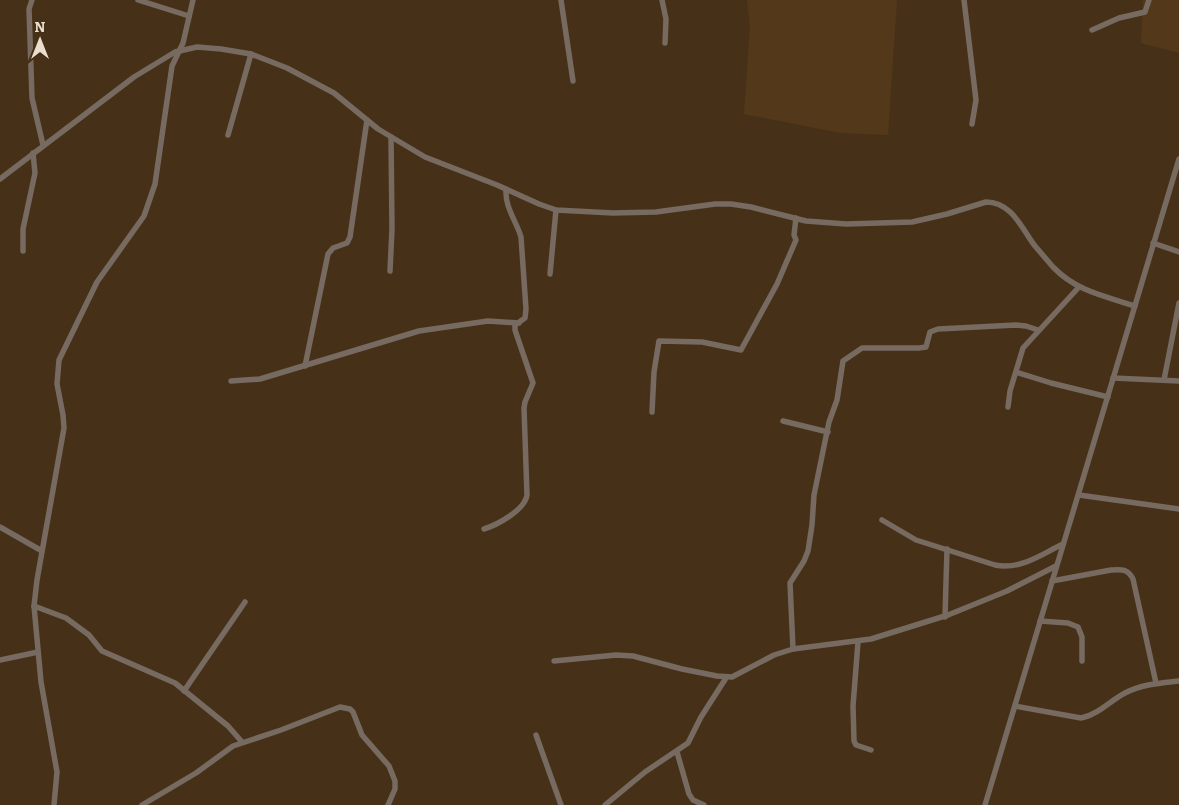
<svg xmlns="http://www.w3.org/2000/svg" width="1179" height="805" font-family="Bitter,serif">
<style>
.built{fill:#53391a}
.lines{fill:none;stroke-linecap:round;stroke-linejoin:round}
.street{stroke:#776a60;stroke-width:5.5}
</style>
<rect width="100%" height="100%" fill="#463118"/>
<!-- built -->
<g class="built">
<path d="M747 0H897L888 135 840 133 744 114 750 26Z"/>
<path d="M1143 0H1179V53L1141 43Z"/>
</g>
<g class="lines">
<!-- street -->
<g class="street">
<path d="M32 0 29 9 32 98 43 145"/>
<path d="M138 0 189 16"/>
<path d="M561 0 573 81"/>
<path d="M662 0 666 19 665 43"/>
<path d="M964 0 976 100 972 124"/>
<path d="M1092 30 1119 18 1145 12 1149 0"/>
<path d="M228 135 251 54"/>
<path d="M0 179 134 77 175 52 197 47 221 49 251 54 287 68 334 93 378 129 425 157 497 185 539 204 556 210 613 213 656 212 715 204H731L751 207 806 221 846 224 912 222 947 214 986 202C1012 202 1022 229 1035 246 1041 253 1047 260 1053 267 1076 291 1104 296 1135 306"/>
<path d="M1153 243 1179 252"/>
<path d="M23 251V229L35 173 33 153"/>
<path d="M390 271 392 229 391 137"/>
<path d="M550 274 556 210"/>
<path d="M305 366 328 254 333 248 347 243 350 237 367 120"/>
<path d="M1016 372 1051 383 1108 397"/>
<path d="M1113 378 1179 381"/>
<path d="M1164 380 1179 303"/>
<path d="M231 381 260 379 419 331 488 321 519 323"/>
<path d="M1008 407 1010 391 1023 348 1079 287"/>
<path d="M652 412 654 372 659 341 702 342 741 350 777 284 796 240 794 235 796 218"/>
<path d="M783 421 828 432"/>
<path d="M1079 495 1179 509"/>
<path d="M882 520 916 540 995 565C1021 570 1040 555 1063 544"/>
<path d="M0 527 42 551"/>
<path d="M484 529C497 525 525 510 527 495L524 408 525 402 533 383 515 330V325L525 318 526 309 521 237C516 220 505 208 506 190"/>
<path d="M1052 581 1111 570C1122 569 1128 569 1133 579L1156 683"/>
<path d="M34 606 66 618 89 635 102 651 175 683 228 726 242 742"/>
<path d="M945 617 947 549"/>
<path d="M1040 621 1068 623 1078 627 1082 637V661"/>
<path d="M858 642 853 706 854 741 856 745 871 750"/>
<path d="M793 649 790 583 804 561 808 551 812 525 814 495 829 422 837 400 843 361 862 348H919L926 347 930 332 938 329 1016 325 1026 326 1038 330"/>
<path d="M0 660 38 652"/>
<path d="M554 661 616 655 633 656 682 669 717 676 732 677 774 655 793 649 871 639 948 615 1007 591 1056 566"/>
<path d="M184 691 245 602"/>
<path d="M1015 706 1081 718C1098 715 1111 700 1125 693 1142 684 1161 683 1179 681"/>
<path d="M536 735 561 805"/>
<path d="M677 752 689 794 693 800 704 805"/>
<path d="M54 805 57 772 41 682 34 606 37 580 64 428 63 415 57 384 59 360 97 282 144 216 155 184 172 66 183 43 193 0"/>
<path d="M142 805 196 773 233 746 281 730 340 707 350 709 353 712 362 735 389 766 395 781V789L388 805"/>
<path d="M605 805 645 772 688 743 701 717 726 678"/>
<path d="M985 805 1179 159"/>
</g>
</g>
<!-- north arrow -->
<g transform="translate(40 40)" stroke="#463118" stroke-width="4" paint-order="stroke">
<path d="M0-4L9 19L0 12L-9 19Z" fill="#ebdecf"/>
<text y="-8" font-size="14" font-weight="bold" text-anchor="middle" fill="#ebdecf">N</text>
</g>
</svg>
